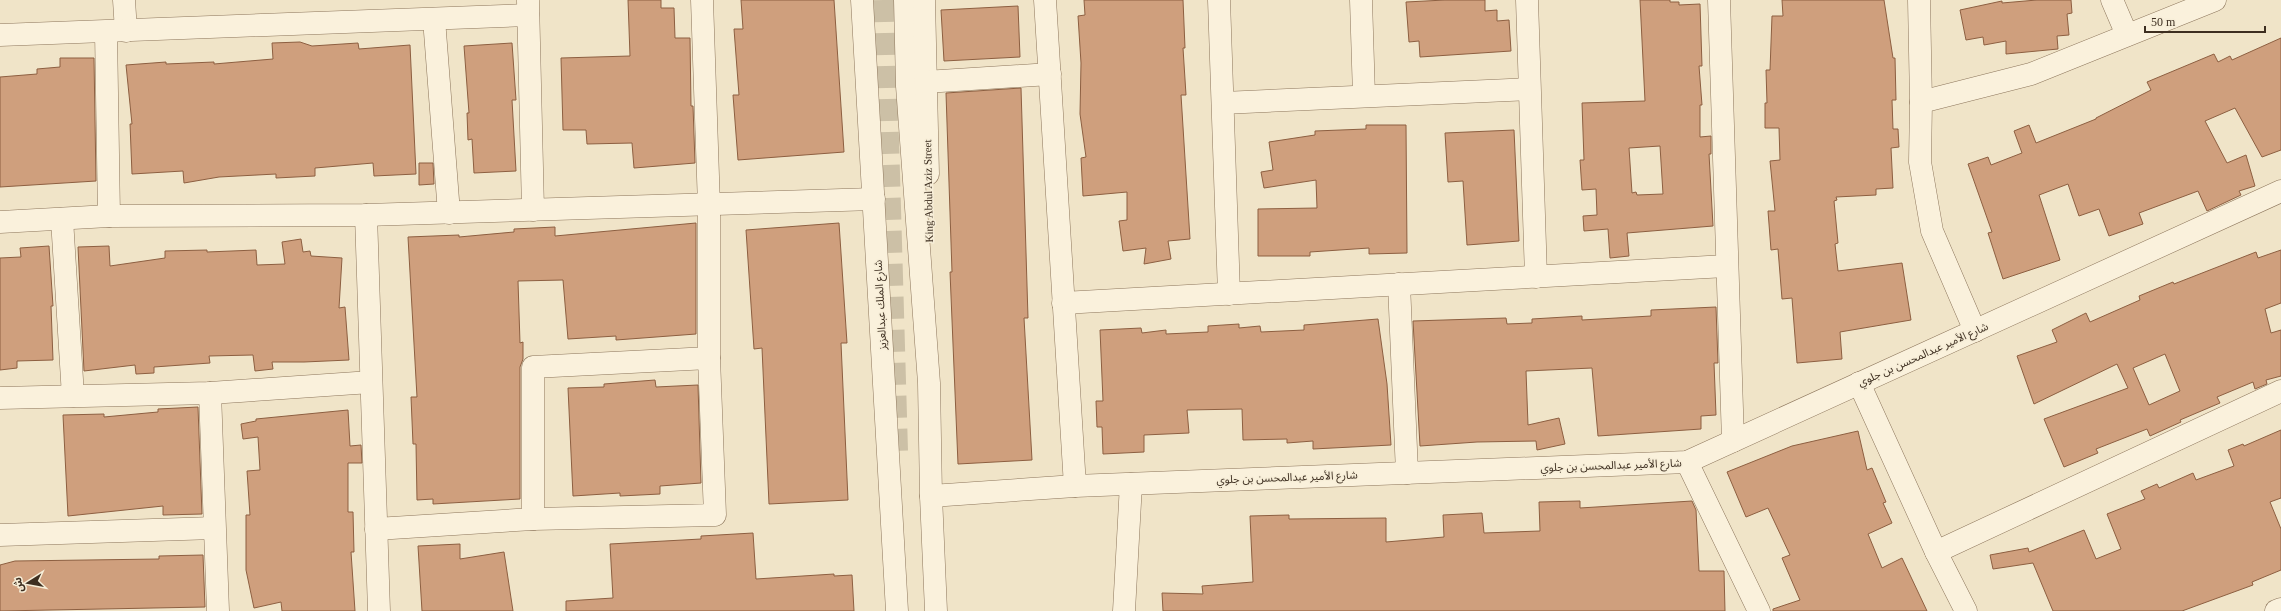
<svg xmlns="http://www.w3.org/2000/svg" width="2281" height="611" font-family="'Times New Roman','Noto Sans Arabic',serif">
<style>
.building{fill:#cf9f7d;stroke:#8d5f41;fill-rule:evenodd}
.lines{fill:none;stroke-linecap:round;stroke-linejoin:round}
.minor-tunnel{stroke:#ccc0a6;stroke-width:22;stroke-dasharray:22 11;stroke-linecap:butt}
.minor-casing{stroke:#8d765c;stroke-width:23}
.minor{stroke:#faf1dc;stroke-width:22}
.labels{text-anchor:middle;dominant-baseline:central;stroke-width:3;stroke-linejoin:round;paint-order:stroke}
.street-label{font-size:11px;fill:#3d2e20;stroke:#f7eed8}
</style>
<rect width="100%" height="100%" fill="#f0e4c8"/>
<!-- building -->
<g class="building">
<path d="M628 0H661V8H674L675 38H690L691 106H693L695 163 634 168 632 143 587 144 586 130H563L561 58 630 56Z"/>
<path d="M741 0H834L844 152 738 160 733 95H739L734 29H743Z"/>
<path d="M1084 0H1183L1185 48H1183L1186 95H1181L1190 239 1168 241 1171 259 1144 264 1146 248 1123 251 1119 221 1127 220V192L1083 196 1081 158 1086 157 1080 114 1081 63 1078 16 1085 15Z"/>
<path d="M1445 0H1485V11L1497 10V21L1509 20 1511 51 1420 57 1419 41 1409 42 1406 2Z"/>
<path d="M1640 0H1670V2H1679V5L1700 4 1702 66H1699L1702 105H1700V137L1711 136V154H1709L1713 226 1627 233 1629 256 1610 258 1608 229 1584 231 1583 216 1597 215 1596 189 1582 190 1580 160H1584L1582 103 1645 101ZM1660 146 1663 194 1637 195 1636 192 1632 193 1629 148Z"/>
<path d="M1782 0H1884L1893 58H1895L1896 100H1892L1893 129H1898L1899 147 1891 148 1893 188 1876 189V195L1836 197 1837 200 1834 201 1838 243 1835 244 1838 271 1902 263 1911 320 1840 332 1842 359 1797 363 1792 298 1782 299 1778 249 1771 250 1768 211H1775L1770 161 1780 160 1779 128H1765V103H1767L1766 70H1770L1772 16H1783Z"/>
<path d="M2037 0H2071L2072 13 2067 14 2069 35 2057 36 2058 49 2006 54V41L1984 45 1983 37 1966 40 1960 10 2002 1V3Z"/>
<path d="M1018 6 1020 57 944 61 941 10Z"/>
<path d="M2281 38V150L2262 157 2235 108 2205 121 2227 163 2246 155 2255 186 2239 191 2241 195 2207 211 2198 191 2139 213 2143 224 2109 236 2099 209 2079 216 2068 184 2039 195 2060 260 2003 279 1988 233 1992 232 1968 164 1988 157 1991 165 2022 153 2014 131 2029 125 2036 143 2096 119V118L2151 90 2147 82 2214 54 2218 62 2230 56 2232 60Z"/>
<path d="M300 42 312 46 358 43 359 49 410 45 416 174 374 176 373 163 315 168V176L276 178V174L219 177 184 183 183 171 132 174 130 124H132L126 65 166 62V64L214 62V64L273 59 272 43Z"/>
<path d="M512 43 516 100H512L516 171 474 173 472 139 468 140 467 113H469L464 46Z"/>
<path d="M60 58H94L96 181 0 187V77L37 74V69L60 67Z"/>
<path d="M1021 88 1028 318H1024L1032 460 958 464 950 272H952L946 93Z"/>
<path d="M1366 125H1406L1407 253 1369 254V248L1310 252V256H1258V209L1317 208 1316 180 1264 188 1261 172 1273 170 1269 142 1315 135V131L1366 129Z"/>
<path d="M1514 130 1519 241 1467 245 1463 181 1448 182 1445 133Z"/>
<path d="M419 163H433L434 184 419 185Z"/>
<path d="M696 223V334L616 340V336L568 339 563 280 518 281 520 343 523 342V359L520 367V499L433 504V499L417 500 416 444H413L411 397H417L408 237 459 235V237L514 232V229L555 227V236Z"/>
<path d="M839 223 847 343H841L848 500 769 504 762 348 754 349 746 230Z"/>
<path d="M301 239 303 252 310 251 311 256 342 258 339 308 345 307 349 360 304 362H272L273 369 255 371 253 355 209 356 210 363 154 367V373L136 374 135 365 84 371 78 247 109 246 110 266 165 258V251L207 250V252L256 250 257 265 285 264 282 242Z"/>
<path d="M49 246 53 306H51L53 360 17 361V368L0 370V258L21 257 20 248Z"/>
<path d="M2281 250V303L2265 309 2271 333 2281 330V376L2266 380 2267 384 2255 389 2253 382 2217 397 2220 403 2180 420 2181 422 2150 436 2147 429 2096 449 2098 453 2064 467 2044 419 2128 388 2117 364 2034 404 2017 356 2057 342 2052 330 2086 313 2090 322 2140 300 2139 296 2173 282 2174 284 2256 252 2258 258ZM2165 354 2180 391 2149 405 2133 368Z"/>
<path d="M1716 307 1718 363H1714L1716 415 1701 416V429L1598 436 1592 368 1526 371 1528 425 1559 418 1565 444 1537 450 1536 441 1477 442 1420 446 1413 321 1506 318 1507 324 1532 323V319L1582 316V320L1651 316V310Z"/>
<path d="M1378 319 1387 384 1391 445 1313 449V441L1287 443V439L1243 440 1242 409 1187 410 1189 433 1144 435V452L1103 454 1102 427H1097L1096 401H1103L1100 330 1141 328 1142 333 1166 330V334L1208 332V326L1239 324V328L1260 326 1261 332 1304 330V325Z"/>
<path d="M655 380 656 387 698 385 701 483 660 486V494L620 496V493L573 496 568 388 604 387V384Z"/>
<path d="M198 407 202 514 163 515V506L68 516 63 415 104 414V417L158 412V409Z"/>
<path d="M348 410 350 446 361 445 362 463H348V512H353L354 552H351L355 611H282L281 602 254 608 246 570V515H250L247 471 260 470 258 437 243 439 241 424 256 421V419Z"/>
<path d="M2281 430V498L2270 502 2281 529V570L2252 582 2253 585 2182 611H2053L2033 563 1993 569 1990 555 2028 548 2029 552 2084 530 2096 559 2121 549 2107 514 2145 499 2141 491 2157 484 2159 488 2193 473 2196 480 2234 466 2228 450 2243 444 2244 446Z"/>
<path d="M1858 431 1867 470 1872 468 1886 502 1883 503 1892 523 1868 534 1882 568 1902 558 1927 611H1773V609L1800 600 1782 558 1790 555 1768 508 1746 517 1727 472 1792 446Z"/>
<path d="M1580 501V508L1692 501 1696 510 1699 571H1724L1725 611H1163L1162 593 1203 594 1202 586 1253 582 1250 516 1289 515V519L1386 518V542L1444 537 1443 515 1482 513 1484 533 1540 531 1539 502Z"/>
<path d="M753 533 756 579 834 574V576L852 575 854 611H566V601L613 598 610 544 701 539V536Z"/>
<path d="M460 544V559L504 552 513 611H422L418 546Z"/>
<path d="M203 555 205 607 0 611V565L15 561 159 559V556Z"/>
</g>
<g class="lines">
<!-- minor-tunnel -->
<path class="minor-tunnel" d="M884 0 897 451"/>
<defs>
<g id="minor">
<path d="M124 0 126 31"/>
<path d="M862 0 897 611"/>
<path d="M905 0 907 86 929 383 931 496 936 611"/>
<path d="M924 0 928 174"/>
<path d="M1045 0 1075 486"/>
<path d="M1219 0 1229 294"/>
<path d="M1361 0 1364 96"/>
<path d="M1527 0 1536 277"/>
<path d="M1719 0 1733 441"/>
<path d="M1919 0 1921 102 1920 162 1932 231 1975 331"/>
<path d="M2112 0 2127 35"/>
<path d="M528 1 533 210"/>
<path d="M434 19 449 213"/>
<path d="M106 32 109 216"/>
<path d="M0 35 528 15"/>
<path d="M925 82 1050 74"/>
<path d="M1921 102 2031 74 2215 0"/>
<path d="M1223 103 1529 89"/>
<path d="M366 215 379 611"/>
<path d="M62 219 73 396"/>
<path d="M0 222 109 216 366 215 874 199"/>
<path d="M1399 284 1407 473"/>
<path d="M1063 303 1726 266"/>
<path d="M1859 383 1936 552 1966 611"/>
<path d="M210 393 218 611"/>
<path d="M0 398 210 393 371 382"/>
<path d="M1687 462 1759 611"/>
<path d="M931 496 1075 486 1687 462 2281 191"/>
<path d="M533 519V367L709 358"/>
<path d="M376 529 533 519 715 515 709 358V206L702 0"/>
<path d="M0 535 214 528"/>
<path d="M1936 552 2281 391"/>
<path d="M1124 611 1131 484"/>
<path d="M2276 611 2281 609"/>
</g>
</defs>
<!-- minor casing -->
<use href="#minor" class="minor-casing"/>
<!-- minor -->
<use href="#minor" class="minor"/>
</g>
<g class="labels">
<!-- street labels -->
<g class="street-label">
<text transform="translate(928 191) rotate(-91)">King Abdul Aziz Street</text>
<text transform="translate(880 305) rotate(-93)">شارع الملك عبدالعزيز</text>
<text transform="translate(1923 354) rotate(-24)">شارع الأمير عبدالمحسن بن جلوي</text>
<text transform="translate(1611 465) rotate(-2)">شارع الأمير عبدالمحسن بن جلوي</text>
<text transform="translate(1287 477) rotate(-2)">شارع الأمير عبدالمحسن بن جلوي</text>
</g>
</g>
<!-- north arrow -->
<g transform="translate(28 583) rotate(259)" stroke="#f7eed8" stroke-width="3" paint-order="stroke">
<path d="M0-3L7 15L0 10L-7 15Z" fill="#3d2e20"/>
<text y="-6" font-size="11" font-weight="bold" text-anchor="middle" fill="#3d2e20">ش</text>
</g>
<!-- scale -->
<path d="M2145 26v6h120v-6" fill="none" stroke="#3d2e20" stroke-width="2"/>
<text x="2151" y="26" font-size="12" fill="#3d2e20" stroke="#f7eed8" stroke-width="3" paint-order="stroke">50 m</text>
</svg>
